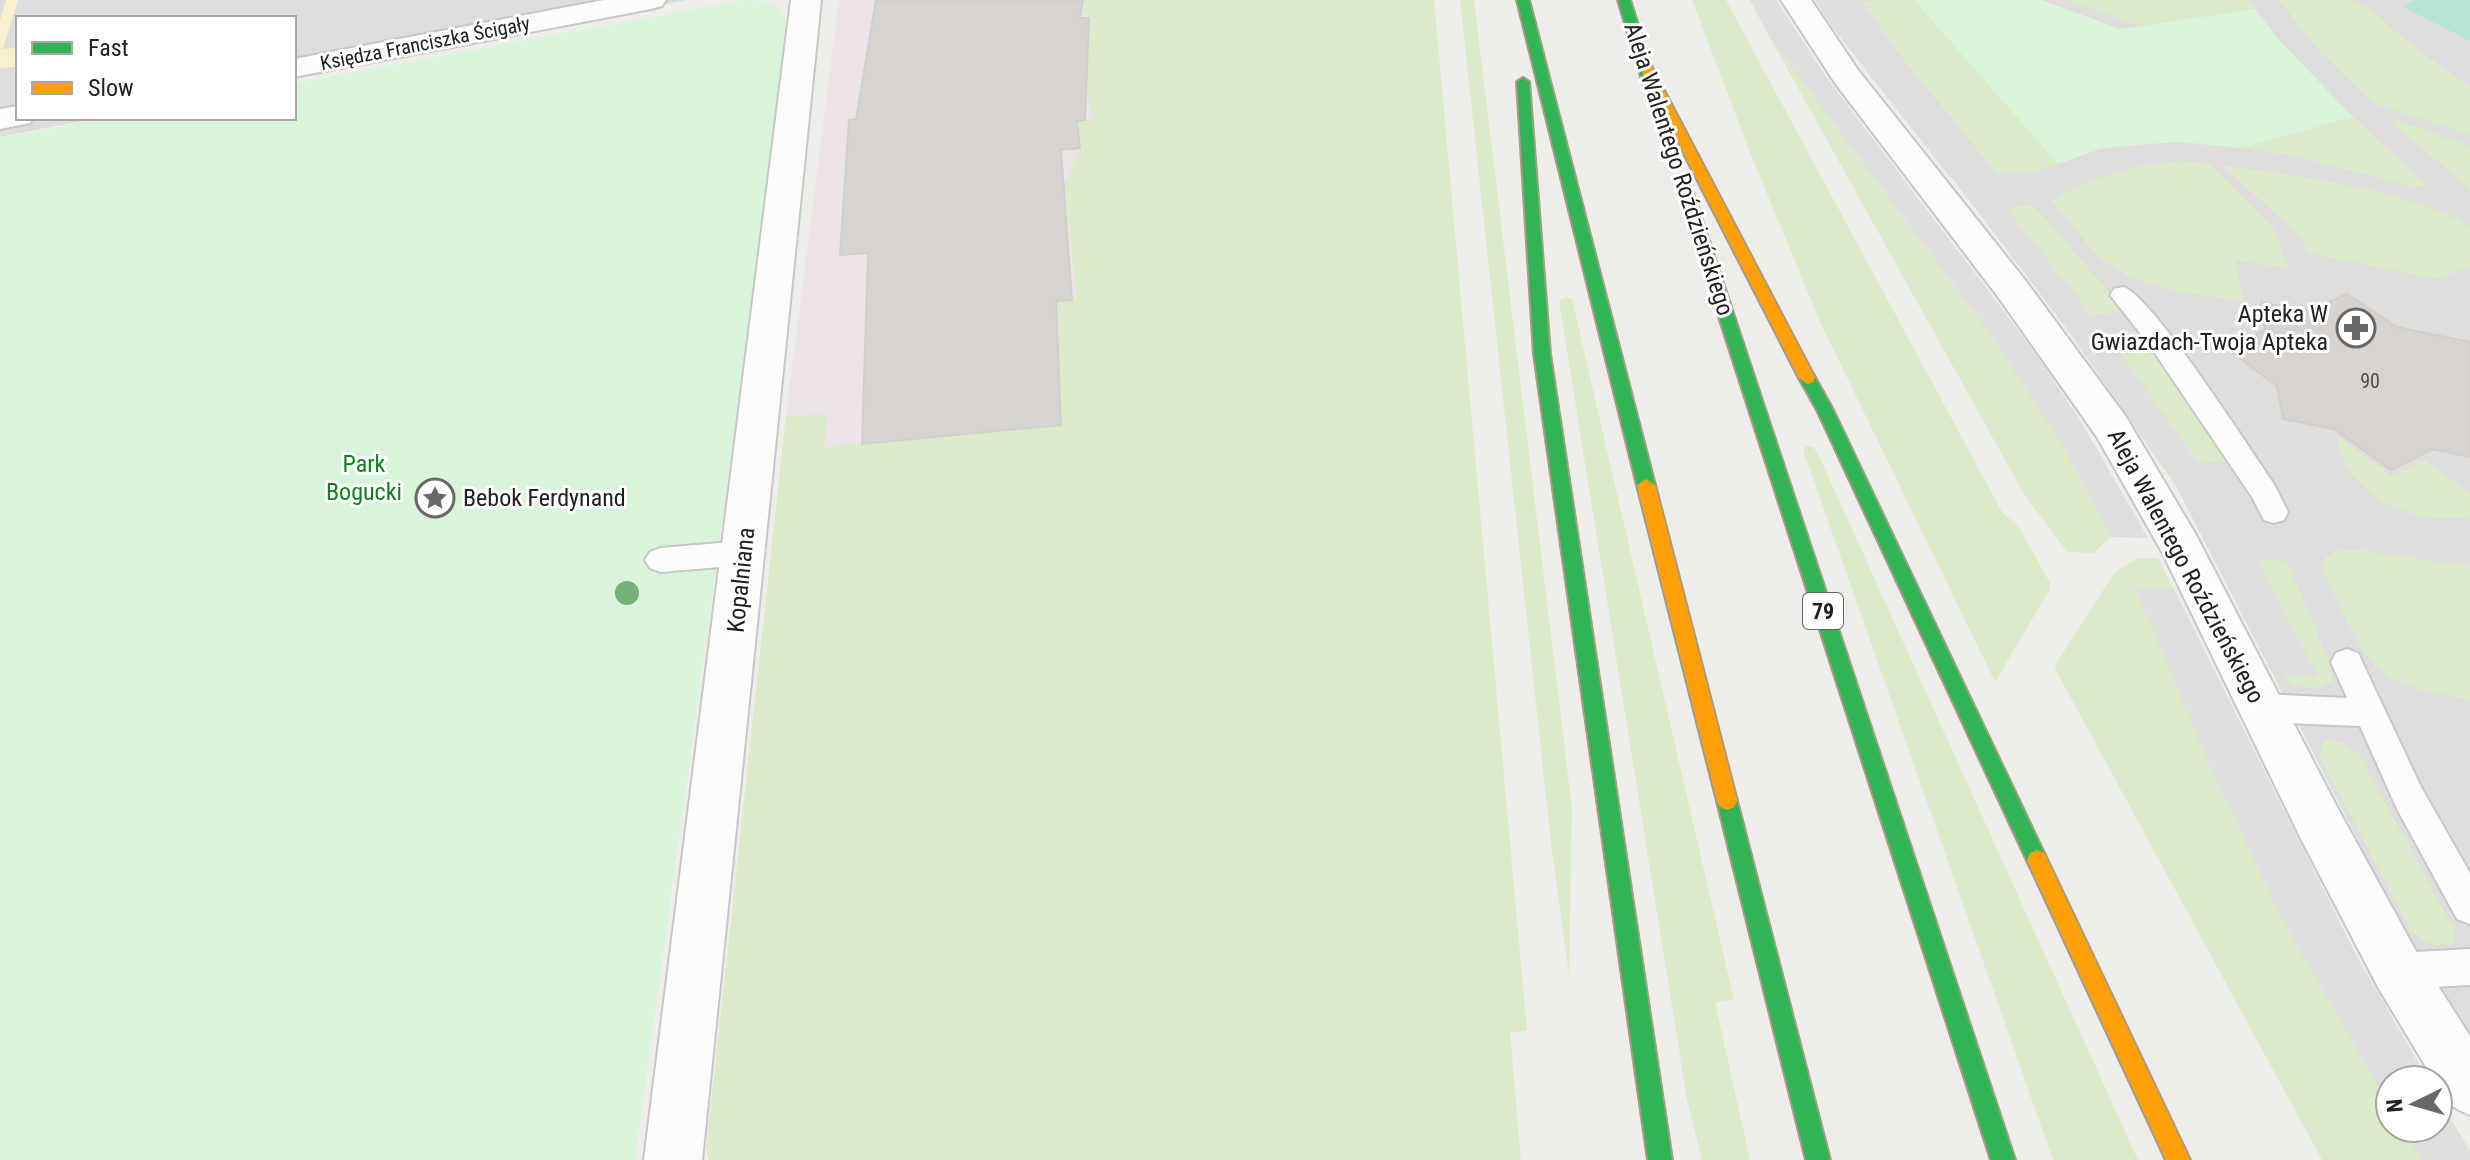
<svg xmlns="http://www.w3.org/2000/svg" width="2470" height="1160" font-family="'Roboto Condensed',sans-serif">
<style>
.residential{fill:#dedddb}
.industrial{fill:#ece3e8}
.grass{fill:#dbebca}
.sand{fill:#f7f0cf}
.park{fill:#d9f4da}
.pitch{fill:#b6e5d3}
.parking{fill:#dfdedd}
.building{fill:#d6d3d1;stroke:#d2cfcb;stroke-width:2}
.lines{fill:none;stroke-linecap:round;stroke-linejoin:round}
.lane-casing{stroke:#c8c7c6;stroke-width:4}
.street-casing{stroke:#c8c7c6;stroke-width:4}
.fast-casing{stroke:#a59c86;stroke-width:4}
.slow-casing{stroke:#a59c86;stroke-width:4}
.lane{fill:#fdfcfc;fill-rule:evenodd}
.street{fill:#fdfcfc;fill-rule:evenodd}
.fast{fill:#30b455;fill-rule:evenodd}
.slow{fill:#ff9f0a;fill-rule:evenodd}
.tree{fill:#73b178}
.labels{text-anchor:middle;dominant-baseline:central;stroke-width:6;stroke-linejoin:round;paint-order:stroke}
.far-street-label{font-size:20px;fill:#212121;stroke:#fff}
.number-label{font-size:20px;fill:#4e4e4d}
.shield{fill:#fff;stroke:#646464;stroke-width:2}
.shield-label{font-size:22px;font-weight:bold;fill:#212121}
.street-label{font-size:24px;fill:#212121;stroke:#fff}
.poi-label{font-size:24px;fill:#212121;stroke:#fff;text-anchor:end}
.park-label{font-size:24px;fill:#0e801b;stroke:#fff}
</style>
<rect width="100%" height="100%" fill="#efedea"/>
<!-- residential -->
<g class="residential">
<path d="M0 0H686L294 78V18H18V118H96L0 137Z"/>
<path d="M1815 0H2470V1033L2398 918 2176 486 2070 333 1970 201 1833 28Z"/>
</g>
<!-- industrial -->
<path class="industrial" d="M839 0H1083L1082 10 1089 18V34L1079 60V78L1091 104 1093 119 1064 186 1077 299 1057 302 1061 425 824 447 827 414 786 415Z"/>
<!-- grass -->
<g class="grass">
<path d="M1083 0H1434L1527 1031 1510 1032 1521 1160H709L706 1149 786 415 827 414 825 447 1060 424 1057 301 1077 299 1064 186 1080 149 1077 121 1093 119C1091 103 1081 91 1079 76 1076 55 1088 38 1089 18L1082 10Z"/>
<path d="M1460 0H1474L1572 808 1569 976 1551 843Z"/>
<path d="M1692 0H1726L2002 512 2019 527 2050 583V589L1995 682 1821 324 1753 160Z"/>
<path d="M1914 0 2058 164 2031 173 1996 172 1894 48 1862 1Z"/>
<path d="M2068 0H2248L2255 9 2140 26Z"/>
<path d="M2279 0H2352L2370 9 2407 42 2470 87V134L2375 104 2321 53Z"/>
<path d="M1770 38 1989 333 2064 449 2111 537 2093 553 2067 552 2024 494Z"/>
<path d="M2353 117 2426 185 2412 187 2296 156 2240 148Z"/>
<path d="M2397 121 2470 146V189L2395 125Z"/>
<path d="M2182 161 2210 164 2274 228 2287 268 2235 260 2244 301 2177 291 2129 277 2098 257 2052 201C2095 176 2133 165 2182 161Z"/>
<path d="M2223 166C2292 174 2412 190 2470 227V266L2437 279 2307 253 2300 236Z"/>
<path d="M2033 205 2116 300 2124 311 2092 315 2006 208Z"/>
<path d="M1565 297 1572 299 1734 1000 1715 1002 1750 1160H1702L1687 1100 1559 301Z"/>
<path d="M2145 338 2232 462 2198 463 2114 344 2120 340Z"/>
<path d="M2337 436 2392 476 2424 460 2470 493V517C2414 525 2345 497 2337 436Z"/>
<path d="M1806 446 1813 447 1818 454 2138 1160H2053L1803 450Z"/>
<path d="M2360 550 2470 566V700C2403 686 2377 686 2346 619 2338 602 2328 585 2323 567L2325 558 2336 551Z"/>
<path d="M2138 558H2158L2174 589H2136L2390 1108V1128H2402L2421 1160H2322L2054 667 2114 573Z"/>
<path d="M2257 560 2287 561 2329 662 2332 681 2318 689 2293 686 2283 676H2317Z"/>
<path d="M2324 739 2343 743 2359 754 2455 932 2452 945C2435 948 2425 942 2411 931L2319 755Z"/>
</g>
<!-- sand -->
<path class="sand" d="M6 0H18L3 49 18 47V67L0 68V20Z"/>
<!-- park -->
<g class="park">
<path d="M744 0C756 0 772 0 781 10 791 22 782 76 781 93L635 1160H0V138L107 118H294V83Z"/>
<path d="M1914 0H2041L2120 29 2255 9 2278 39 2353 117 2240 148 2180 142 2134 145 2100 149 2058 164Z"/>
</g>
<!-- pitch -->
<path class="pitch" d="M2416 0H2470V41L2401 6Z"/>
<!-- parking -->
<g class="parking">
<path d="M1750 0H1776L1826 77 2034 351 2081 422 2148 538 2111 537 2064 449 1989 333 1770 38Z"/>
<path d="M1815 0H1842L1870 42 1976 174 1950 177 1833 28Z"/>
<path d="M1997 197 2114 344 2198 463 2161 465 2070 333 1970 201Z"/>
<path d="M2201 332 2270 385 2274 419 2326 431 2330 480 2243 462 2157 337Z"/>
<path d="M2345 520 2470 546V566L2360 550Z"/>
<path d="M2224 560H2257L2318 676H2283Z"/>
<path d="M2135 588 2174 589 2354 951 2428 1080H2390V1108L2280 916 2202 749Z"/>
<path d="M2438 1098 2470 1151V1160H2421L2402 1128H2438Z"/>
</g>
<!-- building -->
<g class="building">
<path d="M876 0H1083L1080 18H1089L1085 120 1077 121 1080 148 1061 150 1072 300 1056 301 1061 425 862 444 868 253 840 255 849 120 856 119Z"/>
<path d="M2347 294 2397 327 2470 342V457L2432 449 2391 470 2334 429 2283 419 2277 386 2226 348 2265 330 2261 302 2309 311Z"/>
</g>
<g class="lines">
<defs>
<g id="lane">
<path d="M2123 287C2151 294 2251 451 2274 484L2288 512 2284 520 2274 523 2264 520 2252 497 2148 343 2110 295 2114 289Z"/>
<path d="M744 541 754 545 759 553 754 561 744 565 660 572 650 568 645 560 650 552 660 548Z"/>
<path d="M2347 649 2358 653 2421 787 2470 873V924L2457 919 2397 809 2360 726 2262 722 2251 718 2246 708 2251 698 2262 694 2347 698 2331 662 2336 653Z"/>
<path d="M2470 949V985L2398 989 2385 984 2380 971 2385 958 2398 953Z"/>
</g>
<g id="street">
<path d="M604 0H666L662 6 651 9 294 77V59Z"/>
<path d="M791 0H821L702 1160H644Z"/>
<path d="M1781 0H1811L1858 70 2025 280 2126 417 2196 535 2337 807 2417 953 2470 1036V1115C2453 1108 2439 1100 2438 1080H2434L2379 989 2301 839 2162 552 2097 437 1999 298 1835 83Z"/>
<path d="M18 106V118H33L30 123 0 129V109Z"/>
</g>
<g id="fast">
<path d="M1517 0H1529L1655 485 1646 491 1637 485Z"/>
<path d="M1618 0H1630L1659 90 1657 93 1645 90Z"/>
<path d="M1523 78 1529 82 1550 354 1672 1160H1648L1534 354 1517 82Z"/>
<path d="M1686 189 1693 193 2015 1160H1991L1679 193Z"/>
<path d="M1807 372 1813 374 1833 410 2044 853 2047 860 2044 867 2037 870 2030 867 1817 410 1799 378Z"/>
<path d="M1727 792 1734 795 1737 801 1830 1160H1806L1717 801 1720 795Z"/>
</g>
<g id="slow">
<path d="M1643 58 1649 62 1815 378 1813 382 1807 384 1799 378 1637 62Z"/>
<path d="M1646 479 1655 485 1737 801 1734 807 1727 810 1720 807 1717 801 1637 485Z"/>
<path d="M2037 850 2044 853 2190 1160H2166L2027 860 2030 853Z"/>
</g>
</defs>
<!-- lane casing -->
<use href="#lane" class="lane-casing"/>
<!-- street casing -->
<use href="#street" class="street-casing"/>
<!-- fast casing -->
<use href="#fast" class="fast-casing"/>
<!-- slow casing -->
<use href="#slow" class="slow-casing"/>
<!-- lane -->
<use href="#lane" class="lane"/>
<!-- street -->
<use href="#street" class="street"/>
<!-- fast -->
<use href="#fast" class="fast"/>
<!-- slow -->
<use href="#slow" class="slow"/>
</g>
<!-- trees -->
<circle class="tree" cx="627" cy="593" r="12"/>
<!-- icons -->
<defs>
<symbol id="pharmacy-ring" viewBox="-11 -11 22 22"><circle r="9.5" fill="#fff" stroke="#696867" stroke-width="1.5"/><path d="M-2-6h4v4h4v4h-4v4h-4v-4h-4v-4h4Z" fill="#696867"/></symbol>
<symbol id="sight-ring" viewBox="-11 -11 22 22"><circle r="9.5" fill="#fff" stroke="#696867" stroke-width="1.5"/><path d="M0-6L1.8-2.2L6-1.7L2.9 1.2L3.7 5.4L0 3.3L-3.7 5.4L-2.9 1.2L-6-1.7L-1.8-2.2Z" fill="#696867"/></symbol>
</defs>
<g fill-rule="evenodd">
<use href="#pharmacy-ring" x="2334" y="306" width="44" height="44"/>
<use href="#sight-ring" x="413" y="476" width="44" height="44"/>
</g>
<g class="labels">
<!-- far-street labels -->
<g class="far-street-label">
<text transform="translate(425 43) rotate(-11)">Księdza Franciszka Ścigały</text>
</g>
<!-- number labels -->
<g class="number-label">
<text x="2370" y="381">90</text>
</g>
<!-- shield labels -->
<rect class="shield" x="1803" y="593" width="40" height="36" rx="6"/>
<g class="shield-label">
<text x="1823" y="611">79</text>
</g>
<!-- street labels -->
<g class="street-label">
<text transform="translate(1679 169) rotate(72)">Aleja Walentego Roździeńskiego</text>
<text transform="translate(2186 566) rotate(62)">Aleja Walentego Roździeńskiego</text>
<text transform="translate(741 580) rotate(-84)">Kopalniana</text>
</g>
<!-- poi labels -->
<g class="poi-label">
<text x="2328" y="314">Apteka W<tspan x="2328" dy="28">Gwiazdach-Twoja Apteka</tspan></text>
<text x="463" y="498" text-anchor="start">Bebok Ferdynand</text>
</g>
<!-- park labels -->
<g class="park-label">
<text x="364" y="464">Park<tspan x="364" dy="28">Bogucki</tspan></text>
</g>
</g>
<!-- legend -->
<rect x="16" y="16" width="280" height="104" fill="#ffffff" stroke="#a6a6a6" stroke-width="2"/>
<rect x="32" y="42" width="40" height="12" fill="#30b455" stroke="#a6a6a6" stroke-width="2"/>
<text x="88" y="56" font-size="24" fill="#212121">Fast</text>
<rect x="32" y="82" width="40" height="12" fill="#ff9f0a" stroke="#a6a6a6" stroke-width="2"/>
<text x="88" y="96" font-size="24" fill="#212121">Slow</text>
<!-- north arrow -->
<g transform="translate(2414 1104) rotate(265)"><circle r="38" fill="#ffffff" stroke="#a6a6a6" stroke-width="2"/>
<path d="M0-6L14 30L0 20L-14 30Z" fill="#696867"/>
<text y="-12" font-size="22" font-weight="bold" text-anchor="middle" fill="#212121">N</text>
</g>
</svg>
